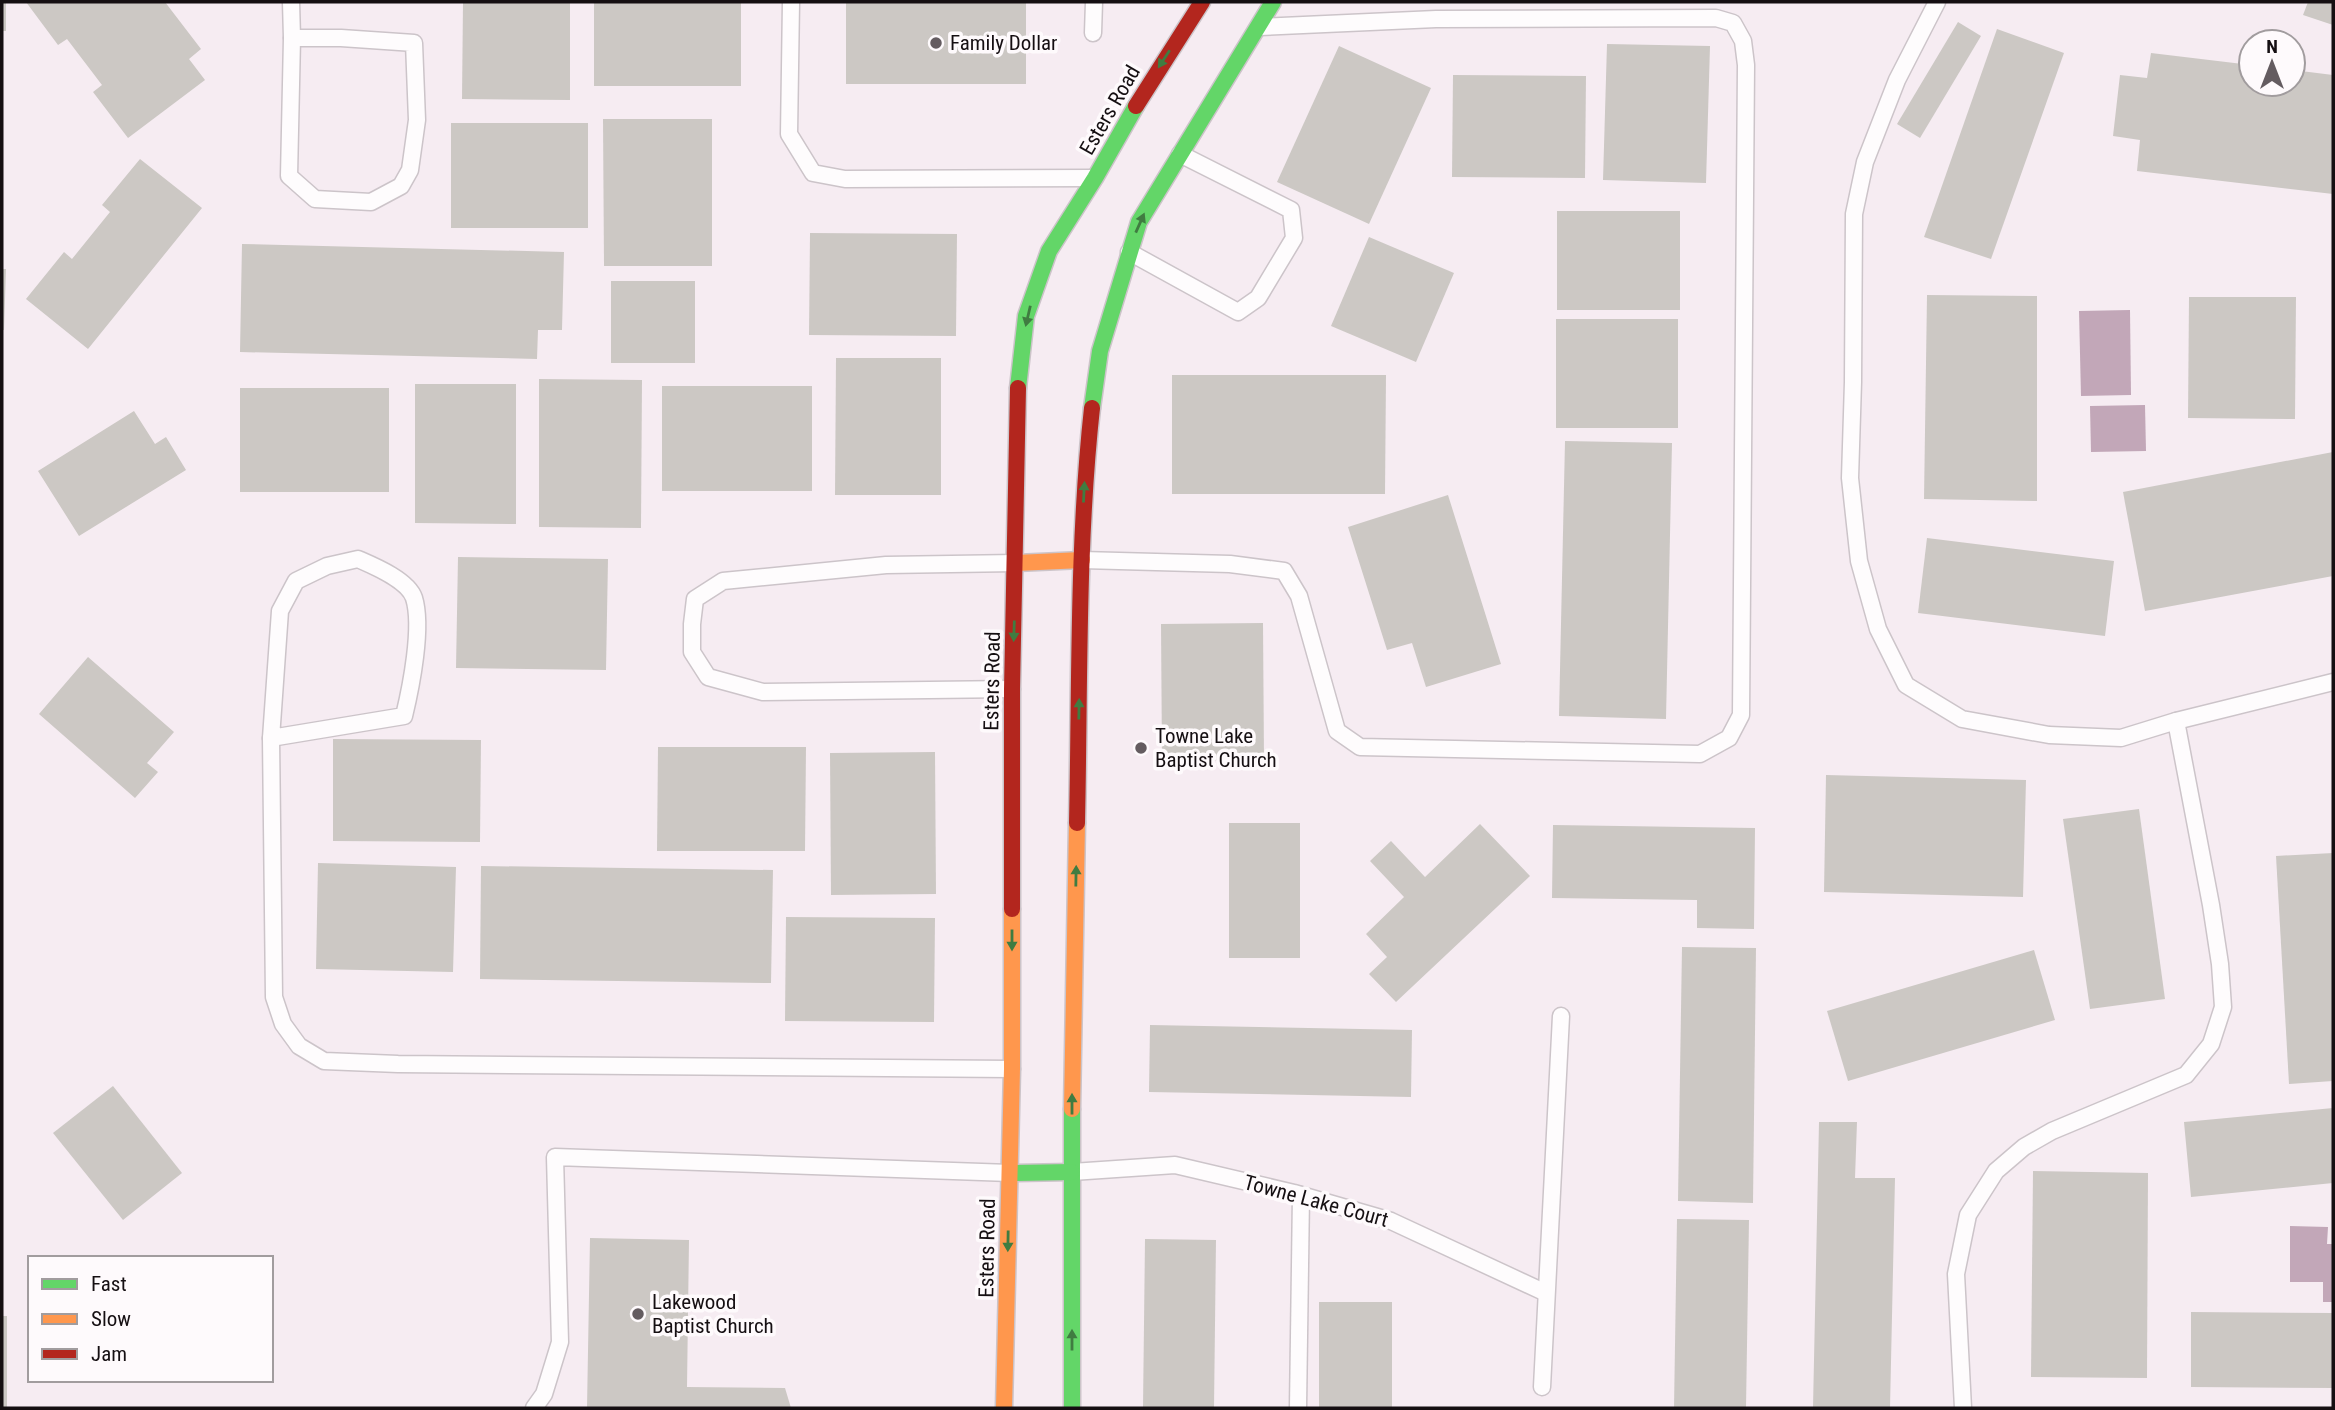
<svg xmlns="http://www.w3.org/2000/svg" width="2335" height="1410" font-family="'Roboto Condensed',sans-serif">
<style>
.water{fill:#c2a7b8}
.building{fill:#ccc8c4}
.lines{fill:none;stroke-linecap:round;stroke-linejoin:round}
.lane-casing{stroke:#ccc4c9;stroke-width:19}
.fast-casing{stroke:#ccc4c9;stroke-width:19}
.slow-casing{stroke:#ccc4c9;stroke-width:19}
.jam-casing{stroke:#ccc4c9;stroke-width:19}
.lane{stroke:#fefcfd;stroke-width:16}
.fast{stroke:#63d668;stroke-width:16}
.slow{stroke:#ff974d;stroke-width:16}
.jam{stroke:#b3261e;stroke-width:16}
.oneway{fill:#407c41}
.poi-dot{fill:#645c60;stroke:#fefafc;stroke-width:2.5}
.labels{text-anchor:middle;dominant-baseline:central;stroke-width:7;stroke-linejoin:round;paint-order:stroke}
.poi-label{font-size:21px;fill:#150f12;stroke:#fefafc;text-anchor:start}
.street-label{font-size:21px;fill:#150f12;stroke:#fefafc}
</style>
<rect width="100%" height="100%" fill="#f6ecf2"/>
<!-- water -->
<g class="water">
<path d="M2130 310 2131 395 2081 396 2079 311Z"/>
<path d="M2145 405 2146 451 2091 452 2090 406Z"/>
<path d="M2290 1226 2328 1227 2327 1244H2333V1302H2323V1282H2290Z"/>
</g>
<!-- building -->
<g class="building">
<rect x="2" y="2" width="4" height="29"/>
<path d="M26 2H165L201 49 189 59 205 80 128 138 93 92 102 85 67 39 58 45Z"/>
<path d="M463 2H570V100L462 99Z"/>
<rect x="594" y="2" width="147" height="84"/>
<rect x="846" y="2" width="180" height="82"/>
<path d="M2308 2H2333V25L2303 15Z"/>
<path d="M1958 22 1981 36 1920 138 1897 124Z"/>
<path d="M1997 29 2064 53 1991 259 1924 237Z"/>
<path d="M1607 44 1710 46 1706 183 1603 180Z"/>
<path d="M1339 46 1431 88 1369 224 1277 182Z"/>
<path d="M2151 53 2251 65V84H2293V70L2333 75V194L2137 171 2140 140 2113 136 2120 75 2147 78Z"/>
<path d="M1453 75 1586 76 1585 178 1452 177Z"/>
<path d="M603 119H712V266H604Z"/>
<rect x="451" y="123" width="137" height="105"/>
<path d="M140 159 202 208 88 349 26 299 64 252 72 259 110 212 102 205Z"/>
<rect x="1557" y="211" width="123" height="99"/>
<path d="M810 233 957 234 956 336 809 335Z"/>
<path d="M1369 237 1454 273 1416 362 1331 326Z"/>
<path d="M242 244 564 252 562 330H538L537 359 240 352Z"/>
<path d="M2 269H6L4 330H2Z"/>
<rect x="611" y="281" width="84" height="82"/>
<path d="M1927 295 2037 296V501L1924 499Z"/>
<path d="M2189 297H2296L2295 419 2188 418Z"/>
<rect x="1556" y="319" width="122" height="109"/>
<path d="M836 358H941V495H835Z"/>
<path d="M1172 375H1386L1385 494H1172Z"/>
<path d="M539 379 642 380 641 528 539 527Z"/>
<path d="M415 384H516V524L415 523Z"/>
<rect x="662" y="386" width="150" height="105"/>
<rect x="240" y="388" width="149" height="104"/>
<path d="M134 411 155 444 166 437 186 470 79 536 38 471Z"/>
<path d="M1565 441 1672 443 1666 719 1559 716Z"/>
<path d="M2333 452V576L2145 611 2123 492Z"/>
<path d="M1448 495 1501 664 1426 687 1412 643 1387 650 1348 527Z"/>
<path d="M1927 538 2114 561 2105 636 1918 613Z"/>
<path d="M458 557 608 559 606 670 456 668Z"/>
<path d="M1263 623 1264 760 1162 761 1161 624Z"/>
<path d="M88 657 174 732 147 763 158 772 135 798 39 714Z"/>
<path d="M333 739 481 740 480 842 333 841Z"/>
<path d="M658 747H806L805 851H657Z"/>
<path d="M935 752 936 894 831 895 830 753Z"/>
<path d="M1826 775 2026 780 2023 897 1824 892Z"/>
<path d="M2139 809 2165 999 2090 1009 2063 819Z"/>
<rect x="1229" y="823" width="71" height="135"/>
<path d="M1480 824 1530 876 1396 1002 1369 974 1387 957 1366 934 1404 897 1370 861 1391 841 1425 877Z"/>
<path d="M1553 825 1755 828 1754 929 1697 928V900L1552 898Z"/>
<path d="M2333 853V1081L2289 1084 2276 856Z"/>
<path d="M318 863 456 867 453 972 316 969Z"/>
<path d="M481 866 773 870 771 983 480 979Z"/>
<path d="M786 917 935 918 934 1022 785 1021Z"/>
<path d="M1682 947 1756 948 1753 1203 1678 1201Z"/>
<path d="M2034 950 2055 1020 1848 1081 1827 1011Z"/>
<path d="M1150 1025 1412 1030 1411 1097 1149 1092Z"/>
<path d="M113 1086 182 1173 123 1220 53 1133Z"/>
<path d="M2333 1108V1183L2191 1197 2184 1122Z"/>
<path d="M1819 1122H1857L1855 1178H1895L1890 1408H1813Z"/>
<path d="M2033 1171 2148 1173 2147 1378 2031 1377Z"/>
<path d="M1677 1219 1749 1220 1746 1408H1674Z"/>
<path d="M590 1238 689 1240 687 1387 785 1388 791 1408H587Z"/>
<path d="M1145 1239 1216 1240 1214 1408H1143Z"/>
<rect x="1319" y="1302" width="73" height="106"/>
<path d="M2191 1312 2333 1313V1388L2191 1387Z"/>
<rect x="2" y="1316" width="5" height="92"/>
</g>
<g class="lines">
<defs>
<g id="lane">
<path d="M291 2 292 38"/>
<path d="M791 2 789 134 813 173 845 179 1093 178"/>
<path d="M1937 2 1897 80 1865 162 1854 214 1853 382 1850 478 1859 561 1878 629 1906 685 1962 719 2049 735 2121 738 2176 721 2333 682"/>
<path d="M1093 33 1094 2"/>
<path d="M292 38H341L414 43 417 120 410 170 401 186 371 202 315 199 289 176Z"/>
<path d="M1129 252 1238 312 1258 298 1294 238 1291 210 1180 154"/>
<path d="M358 559C374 566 408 580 414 598 423 627 411 687 404 716L271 738 280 611 296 581 327 566Z"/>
<path d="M1082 560 1230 564 1284 571 1299 596 1337 731 1360 747 1700 754 1729 738 1741 715 1746 65 1743 41 1733 23 1716 18 1436 19 1260 27"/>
<path d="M1012 689 763 692 708 677 692 652V624L695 599 723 581 886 565 1016 563"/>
<path d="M271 738 274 997 283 1024 299 1046 324 1061 398 1064 1012 1069"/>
<path d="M1072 1172 1175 1165 1294 1193 1391 1221 1546 1293"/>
<path d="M1542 1387 1561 1016"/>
<path d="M534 1408 544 1394 560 1342 555 1157 1010 1173"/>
<path d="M1298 1408 1301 1195"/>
<path d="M1963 1408 1956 1274 1968 1215 1996 1171 2024 1147 2052 1131 2186 1075 2211 1044 2223 1007 2220 964 2211 905 2176 721"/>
</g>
<g id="fast">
<path d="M1018 388 1026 316 1049 251 1095 178 1136 106"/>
<path d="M1092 408 1100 351 1139 222 1273 2"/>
<path d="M1072 1109V1408"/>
<path d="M1010 1173 1072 1172"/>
</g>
<g id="slow">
<path d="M1016 563 1082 560"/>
<path d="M1072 1109 1077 823"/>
<path d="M1004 1408 1012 1069V909"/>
</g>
<g id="jam">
<path d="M1136 106 1202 2"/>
<path d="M1077 823C1080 684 1077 545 1092 408"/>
<path d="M1012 909V689L1018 388"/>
</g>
</defs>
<!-- lane casing -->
<use href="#lane" class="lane-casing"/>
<!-- fast casing -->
<use href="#fast" class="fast-casing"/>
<!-- slow casing -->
<use href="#slow" class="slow-casing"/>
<!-- jam casing -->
<use href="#jam" class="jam-casing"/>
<!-- lane -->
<use href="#lane" class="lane"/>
<!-- fast -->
<use href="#fast" class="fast"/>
<!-- slow -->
<use href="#slow" class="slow"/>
<!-- jam -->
<use href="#jam" class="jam"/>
</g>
<!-- one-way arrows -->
<defs><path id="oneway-solid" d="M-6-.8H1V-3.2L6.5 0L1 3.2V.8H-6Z" transform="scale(1.75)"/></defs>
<g class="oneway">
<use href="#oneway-solid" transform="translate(1164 59) rotate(123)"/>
<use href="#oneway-solid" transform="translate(1140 223) rotate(-66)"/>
<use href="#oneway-solid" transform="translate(1028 316) rotate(103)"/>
<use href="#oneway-solid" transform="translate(1084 492) rotate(-87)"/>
<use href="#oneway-solid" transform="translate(1014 631) rotate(92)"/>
<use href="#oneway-solid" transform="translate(1079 709) rotate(-89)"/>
<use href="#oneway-solid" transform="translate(1076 876) rotate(-89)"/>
<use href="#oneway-solid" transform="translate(1012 940) rotate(90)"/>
<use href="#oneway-solid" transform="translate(1072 1104) rotate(-90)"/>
<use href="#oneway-solid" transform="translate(1008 1241) rotate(91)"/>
<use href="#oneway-solid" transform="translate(1072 1340) rotate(-90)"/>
</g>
<!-- markers -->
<g class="poi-dot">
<circle cx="936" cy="43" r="7"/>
<circle cx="1141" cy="748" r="7"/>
<circle cx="638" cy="1314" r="7"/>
</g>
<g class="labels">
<!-- poi labels -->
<g class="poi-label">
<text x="950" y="43">Family Dollar</text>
<text x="1155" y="736">Towne Lake<tspan x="1155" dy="24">Baptist Church</tspan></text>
<text x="652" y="1302">Lakewood<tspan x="652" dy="24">Baptist Church</tspan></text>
</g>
<!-- street labels -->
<g class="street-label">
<text transform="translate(1110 110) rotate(-60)">Esters Road</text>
<text transform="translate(992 681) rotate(-89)">Esters Road</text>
<text transform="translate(1316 1201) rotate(15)">Towne Lake Court</text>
<text transform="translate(987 1248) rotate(-89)">Esters Road</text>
</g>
</g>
<!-- border -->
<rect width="2335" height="1410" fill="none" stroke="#150f12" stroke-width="7"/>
<!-- legend -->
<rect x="28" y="1256" width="245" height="126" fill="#fefafc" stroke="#a19c9e" stroke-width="2"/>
<rect x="42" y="1279" width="35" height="10" fill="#63d668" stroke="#a19c9e" stroke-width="2"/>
<text x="91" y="1291" font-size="21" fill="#150f12">Fast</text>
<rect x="42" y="1314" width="35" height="10" fill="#ff974d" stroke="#a19c9e" stroke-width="2"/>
<text x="91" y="1326" font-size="21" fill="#150f12">Slow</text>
<rect x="42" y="1349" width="35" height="10" fill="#b3261e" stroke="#a19c9e" stroke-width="2"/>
<text x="91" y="1361" font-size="21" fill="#150f12">Jam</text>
<!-- north arrow -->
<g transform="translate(2272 63)"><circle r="33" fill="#fefafc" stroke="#a19c9e" stroke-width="2"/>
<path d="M0-5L12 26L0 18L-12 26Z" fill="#645c60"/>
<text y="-10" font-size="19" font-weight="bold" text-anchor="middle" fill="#150f12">N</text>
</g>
</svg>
